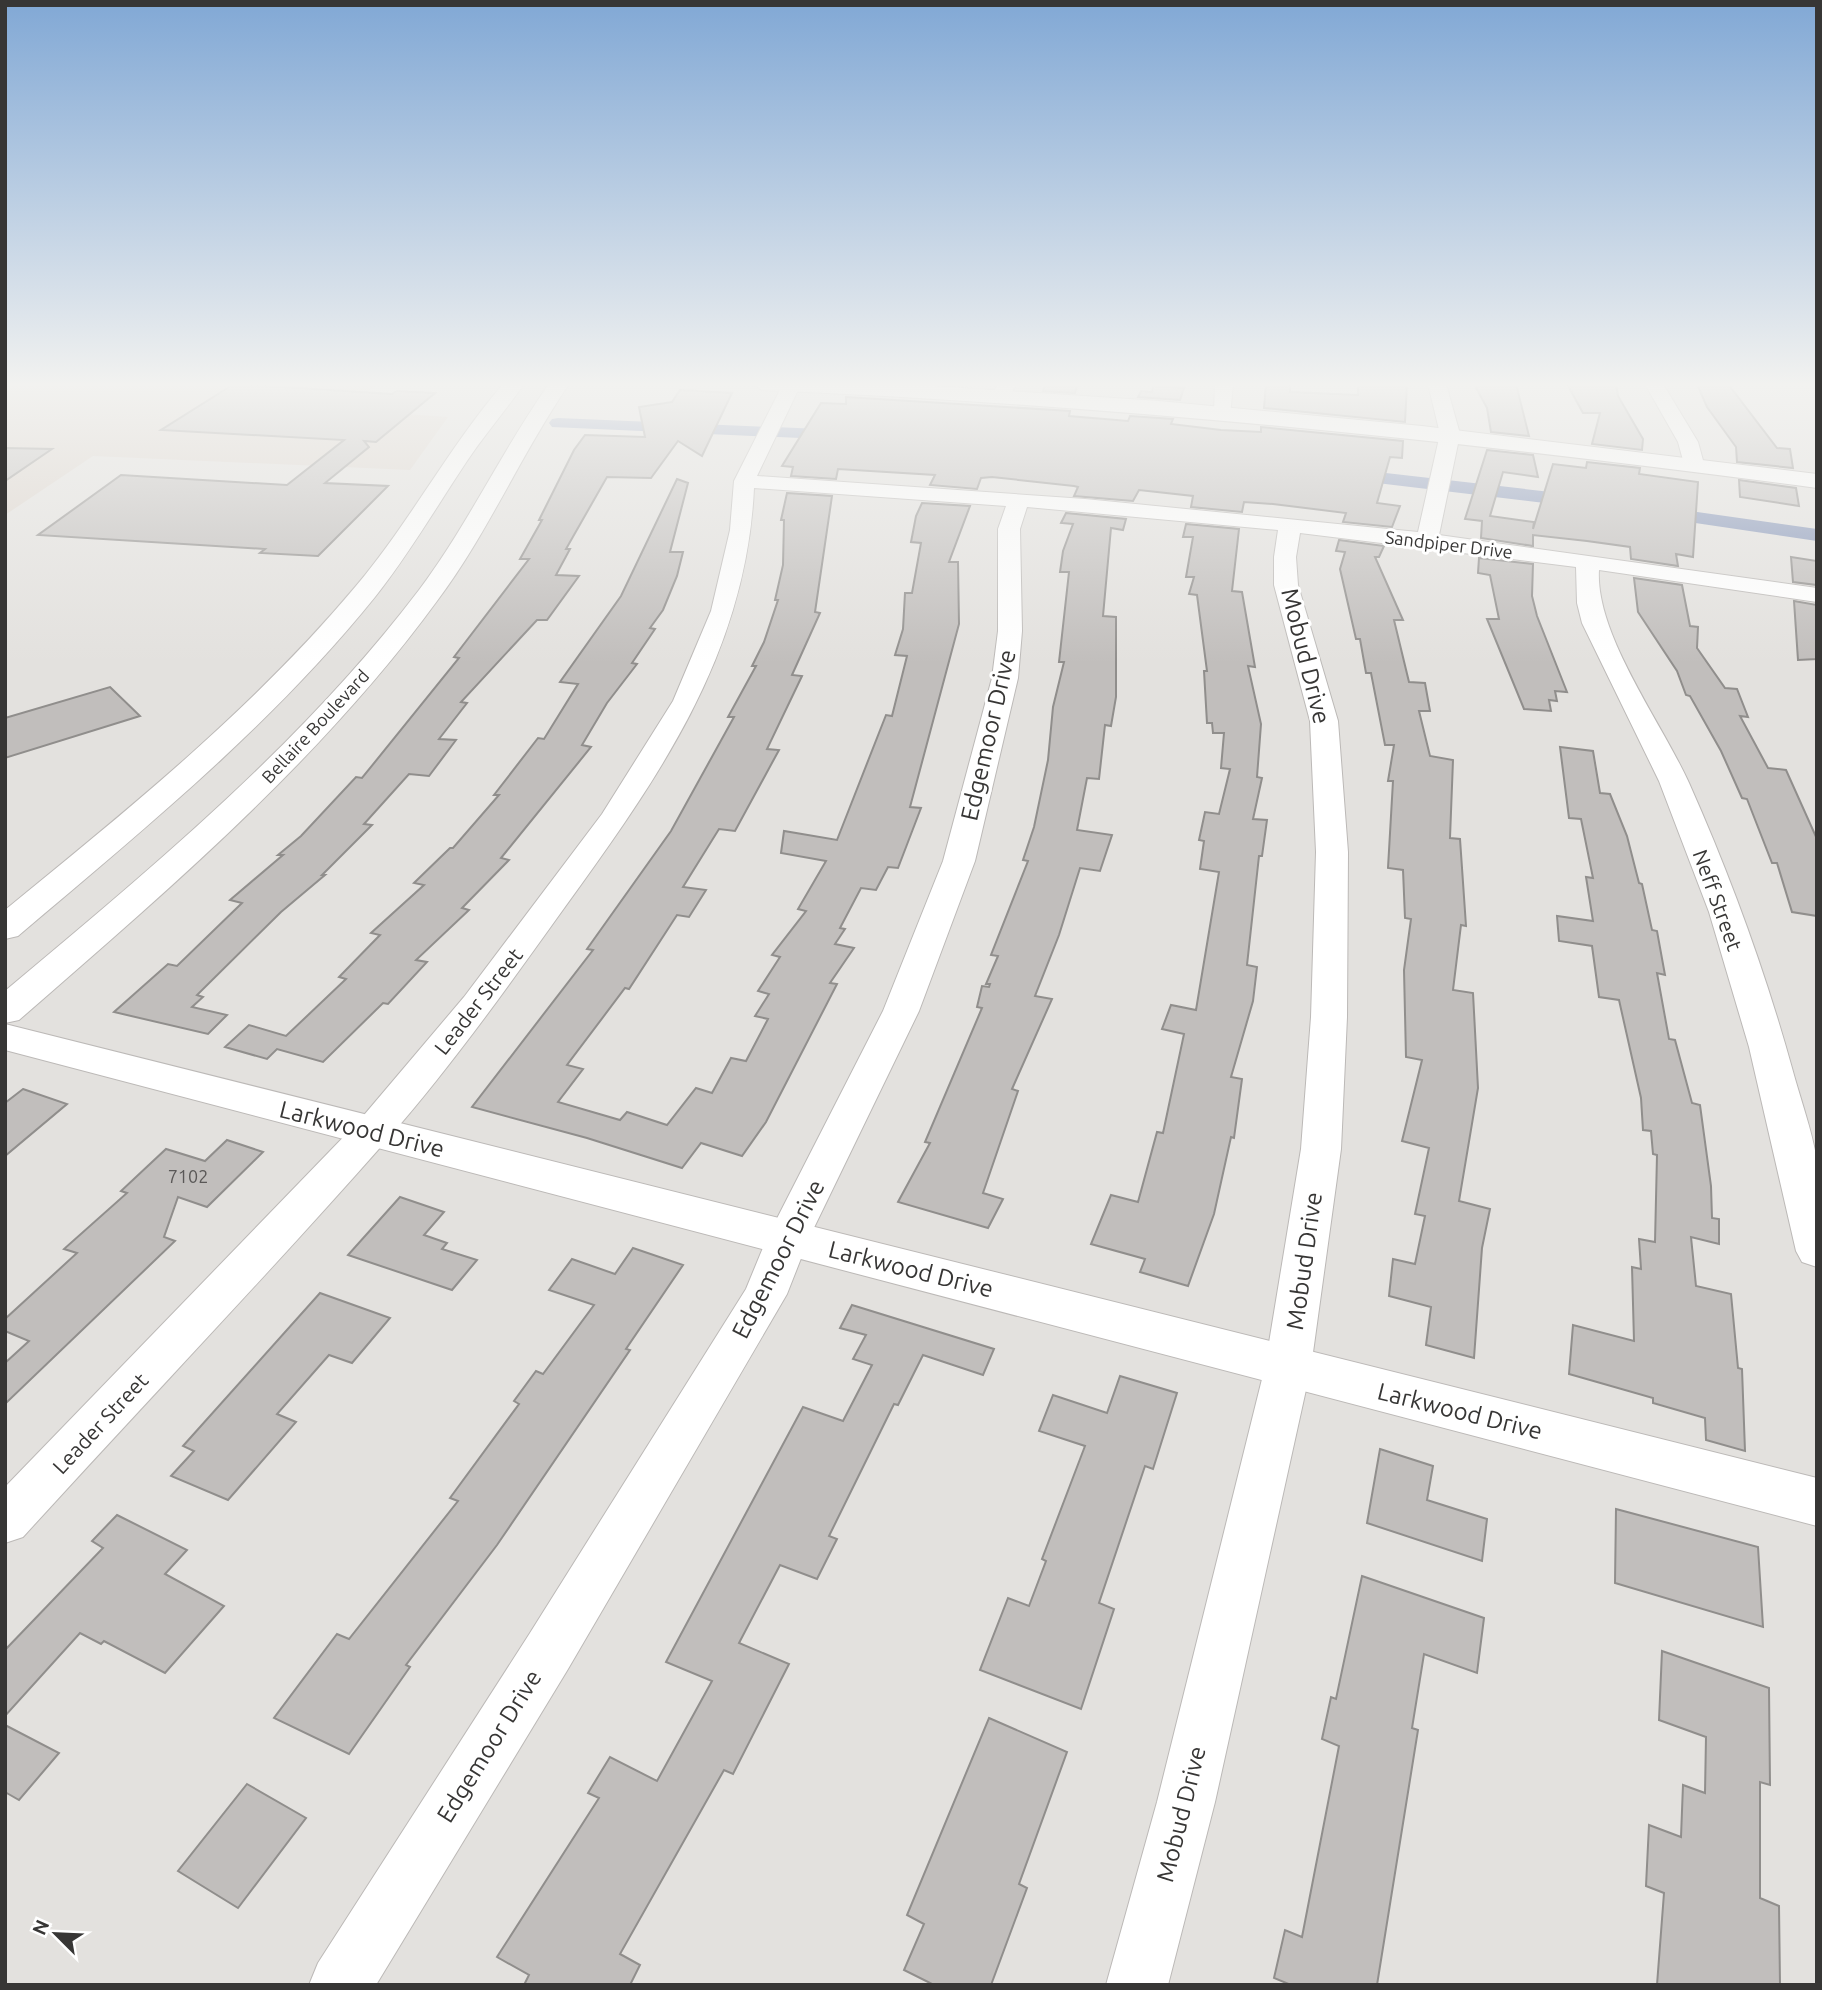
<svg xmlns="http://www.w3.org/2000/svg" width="1822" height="1990" font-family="Ubuntu,sans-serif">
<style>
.built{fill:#dcd3cb}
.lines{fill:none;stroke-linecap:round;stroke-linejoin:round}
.canal{fill:#8695b8;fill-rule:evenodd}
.building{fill:#c1bebc;stroke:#908e8c;stroke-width:2}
.minor-casing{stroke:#bcb9b7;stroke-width:2}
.tertiary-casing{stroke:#bcb9b7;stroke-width:2}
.primary-casing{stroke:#bcb9b7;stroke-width:2}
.minor{fill:#fff;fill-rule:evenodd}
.tertiary{fill:#fff;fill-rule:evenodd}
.primary{fill:#fff;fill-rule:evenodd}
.labels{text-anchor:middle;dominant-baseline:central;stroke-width:6;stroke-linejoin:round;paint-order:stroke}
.far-street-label{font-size:18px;fill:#373635;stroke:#fff}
.number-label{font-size:18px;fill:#5a5857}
.street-label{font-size:21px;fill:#373635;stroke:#fff}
.near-street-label{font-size:24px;fill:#373635;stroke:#fff}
</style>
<rect width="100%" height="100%" fill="#e3e1de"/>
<!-- built -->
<path class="built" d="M5 384H376L346 410 448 417 410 470 93 456 5 515Z"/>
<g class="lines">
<!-- canal -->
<g class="canal">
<path d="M558 418 844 430 853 435 844 440 552 427 549 423 552 419Z"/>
<path d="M1342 468 1586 496 1596 502 1586 508 1335 478 1333 474 1335 470Z"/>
<path d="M1655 506 1817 529V541L1648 516 1645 512 1648 508Z"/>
</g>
</g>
<!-- building -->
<g class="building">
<path d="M234 384 392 394 397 391 435 393 376 442 364 441 369 447 325 483 388 486 318 556 260 553 265 549 38 535 121 475 287 485 344 440 161 430Z"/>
<path d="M1045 384H1078L1075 393 1043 391Z"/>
<path d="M1266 384H1290V392L1358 395V384H1407L1405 422 1264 408Z"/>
<path d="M1474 384H1516L1529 436 1491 432 1487 408Z"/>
<path d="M1567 384H1616L1618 396 1643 439 1642 450 1592 444 1600 413H1583Z"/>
<path d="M1697 384H1728L1777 448 1790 449 1793 468 1737 462 1736 447 1707 407Z"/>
<path d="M1153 386 1184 388 1180 400 1138 397 1141 391 1152 392Z"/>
<path d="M680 390 732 393 702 456 678 441 651 478 607 477 566 549H570L556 575 579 576 547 620H537L461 702 467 703 439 739 456 740 429 776 409 774 364 824 372 825 322 875H325L281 912 197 995 203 997 192 1007 227 1015 208 1034 114 1012 168 964 177 966 242 903 230 900 283 855H278L301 836 356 777 362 778 459 658 454 657 529 559H520L542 520H539L574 450 585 435 645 437 639 407 672 402Z"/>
<path d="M846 397 1070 411 1069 416 1128 421 1130 416 1159 418 1173 419 1171 424 1221 430 1261 432V427L1403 441 1402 458 1390 457 1377 503 1400 506 1392 527 1343 522 1346 513 1273 504 1244 502 1242 512 1191 507 1193 496 1139 490 1133 501 1074 496 1078 487 1074 486 992 477 981 478 977 489 930 485 935 475 838 469 836 479 791 476 793 467 782 466 821 403 846 404Z"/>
<path d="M5 448 52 449 5 481Z"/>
<path d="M1487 450 1533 455 1538 477 1503 472 1490 516 1534 522 1533 529 1553 464 1586 468 1587 462 1640 468 1639 474 1698 482 1693 557 1676 554 1678 566 1631 559 1630 547 1587 541 1533 535V546L1481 538 1482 521 1465 519Z"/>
<path d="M677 479 688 483 670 552H683L677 576 663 610 650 628 655 629 632 663 637 664 607 703 582 745 591 747 501 858 509 860 462 908 469 910 416 960 427 962 388 1004 383 1003 323 1062 277 1049 267 1059 225 1047 249 1025 286 1036 346 979 339 977 380 935 371 933 424 885 414 883 450 848H453L499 795H494L538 738 544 739 578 684 560 682 621 596Z"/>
<path d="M1739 480 1796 488 1799 506 1740 497Z"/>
<path d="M787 493 832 496 815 612 820 613 792 675 802 676 767 749 779 750 735 831 719 829 683 887 706 890 689 917 677 915 629 989 625 988 567 1065 583 1069 558 1102 620 1120 627 1112 667 1125 696 1088 712 1093 731 1058 746 1061 768 1019 755 1016 769 994 758 991 780 957 772 955 806 911 798 909 826 861 781 853 784 831 837 840 886 715 892 716 907 656 895 655 903 629 905 593H912L921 543 911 542 916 516 922 503 970 506 949 562H958L959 624 910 807 921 808 898 868 888 867 876 890 861 888 840 928 845 929 835 944 854 948 830 983 837 984 766 1122 742 1156 701 1143 682 1168 587 1138 472 1107 593 950 587 949 671 831 734 717H728L756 666H752L764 642 778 600H775L783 565 784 520H781Z"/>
<path d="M1066 513 1126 519 1123 530 1111 528 1103 616 1116 617V697L1111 726 1105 725 1099 779 1087 778 1077 830 1112 835 1100 871 1080 868 1059 935 1035 996 1052 999 1012 1089 1018 1091 983 1193 1003 1199 988 1228 898 1202 930 1143 925 1142 982 1008 977 1007 982 986 989 987 990 984H986L998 956 991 955 1028 861 1023 860 1034 827 1048 760 1053 707 1064 662H1059L1069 572H1060L1063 551 1073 524 1061 523Z"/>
<path d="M1186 524 1239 529 1232 591 1242 592 1255 667 1248 666 1261 724 1257 777 1262 778 1253 819 1267 820 1262 856H1259L1247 965 1257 967 1253 1001 1231 1077 1242 1079 1234 1138 1231 1137 1214 1214 1188 1286 1140 1272 1145 1259 1091 1244 1111 1195 1138 1202 1157 1132 1163 1133 1184 1034 1162 1029 1171 1005 1196 1010 1219 872 1200 869 1204 841 1199 840 1205 812 1219 814 1230 769 1221 768 1224 733H1213L1212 723H1207L1204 671H1207L1197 595 1189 594 1194 577H1186L1193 537H1183Z"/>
<path d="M1339 540 1384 546 1379 557H1375L1403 620H1394L1409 682 1425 683 1430 711H1419L1430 756 1453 760 1450 838 1460 839 1466 926 1461 925 1453 990 1473 993 1478 1088 1459 1201 1490 1209 1482 1248 1474 1358 1426 1345 1431 1307 1389 1296 1393 1259 1415 1264 1425 1216 1415 1214 1429 1148 1402 1141 1422 1060 1406 1057 1404 970 1411 919 1405 918 1403 870 1388 868 1393 781H1388L1394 745H1385L1371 673H1366L1360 639H1356L1340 569 1345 552 1336 551Z"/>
<path d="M1791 557 1817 561V585L1793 582Z"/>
<path d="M1479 558 1533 564 1532 596 1537 616 1567 692 1555 691 1557 701 1549 700 1551 711 1524 709 1487 619H1499L1490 575 1478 573Z"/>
<path d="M1634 578 1682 585 1690 626 1698 627 1697 648 1725 688 1737 689 1748 717 1740 716 1768 768 1786 770 1817 839V916L1792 912 1777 863H1772L1747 799 1742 798 1721 751 1690 696 1686 695 1677 671 1638 612Z"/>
<path d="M1794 601 1817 605V659L1798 660Z"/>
<path d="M110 687 140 716 5 758V718Z"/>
<path d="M1560 747 1593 751 1600 793 1610 794 1627 836 1639 883 1642 884 1652 930 1657 931 1665 975 1657 973 1669 1039 1675 1040 1692 1103 1700 1105 1711 1186 1712 1218 1719 1219V1244L1691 1237 1696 1286 1731 1294 1738 1368 1742 1369 1745 1451 1706 1440 1705 1418 1653 1403V1398L1569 1374 1573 1325 1634 1341 1632 1267 1641 1269 1639 1239 1655 1242 1657 1155 1653 1154 1651 1131 1643 1130 1641 1098 1619 1000 1599 997 1592 946 1559 941 1557 916 1593 921 1586 877 1593 878 1581 819 1569 818Z"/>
<path d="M23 1089 67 1104 5 1156V1103Z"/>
<path d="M227 1140 263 1152 207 1207 178 1197 164 1237 175 1241 5 1404V1363L29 1341 5 1331V1319L77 1253 64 1249 127 1193 121 1191 166 1149 205 1161Z"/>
<path d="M400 1197 444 1212 424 1235 447 1243 442 1249 477 1260 452 1290 348 1255Z"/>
<path d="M633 1248 683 1265 626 1349 630 1350 497 1545 406 1665 410 1667 349 1754 274 1718 337 1634 349 1639 458 1501 450 1498 519 1404 514 1401 536 1371 543 1374 594 1305 549 1290 572 1259 615 1274Z"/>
<path d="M320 1293 390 1318 352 1363 329 1355 277 1414 296 1422 228 1500 171 1476 194 1451 183 1446Z"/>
<path d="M852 1305 994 1349 983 1375 923 1355 898 1405 894 1404 829 1536 837 1539 817 1579 780 1565 739 1643 789 1664 733 1774 724 1770 620 1954 640 1965 630 1985H524L529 1975 497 1957 599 1798 588 1793 610 1757 657 1781 712 1681 666 1662 803 1407 843 1421 872 1365 853 1359 866 1335 840 1328Z"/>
<path d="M1120 1376 1177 1393 1153 1469 1145 1466 1099 1603 1114 1609 1081 1709 980 1670 1008 1598 1029 1606 1046 1561 1042 1559 1085 1446 1039 1431 1053 1395 1107 1413Z"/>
<path d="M1380 1449 1433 1466 1427 1500 1487 1519 1482 1561 1367 1523Z"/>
<path d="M1616 1509 1758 1547 1763 1627 1615 1583Z"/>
<path d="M117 1515 187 1550 165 1574 224 1606 165 1673 104 1641 101 1644 80 1633 5 1716V1650L103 1548 92 1541Z"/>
<path d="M1362 1576 1484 1618 1477 1673 1424 1654 1412 1728 1418 1730 1377 1985H1291L1274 1978 1285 1930 1302 1937 1339 1746 1322 1739 1331 1697 1336 1699Z"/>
<path d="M1662 1651 1769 1688 1770 1785 1760 1782V1898L1779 1906 1780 1985H1657L1664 1893 1646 1886 1649 1825 1681 1837 1683 1785 1705 1793 1706 1737 1659 1720Z"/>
<path d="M989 1718 1067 1752 1019 1884 1027 1888 991 1985H934L904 1970 924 1924 907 1915Z"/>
<path d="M5 1725 59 1753 19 1800 5 1792Z"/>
<path d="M247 1784 306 1818 238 1908 178 1871Z"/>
</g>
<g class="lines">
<defs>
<g id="minor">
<path d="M783 384H801L757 476 1085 499 1418 532 1440 434 1428 384H1446L1460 434 1439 535 1817 588V602L1599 570C1595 634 1662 723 1689 783 1730 875 1765 971 1792 1068 1800 1098 1812 1130 1817 1161 1822 1194 1817 1233 1817 1267L1802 1262 1796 1251 1749 1047 1709 912 1659 781 1582 623 1577 603 1576 567 1300 533 1296 557 1298 585 1338 721 1348 852 1347 1017 1341 1149 1311 1367 1215 1802 1168 1985H1106L1157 1802 1265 1367 1301 1149 1311 1017 1316 852 1310 721 1274 585V557L1278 530 1027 507 1020 529 1022 631 1018 678 975 861 919 1011 809 1238 787 1294 568 1669 376 1985H309L318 1963 530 1633 746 1289 767 1238 883 1011 943 861 992 678 998 631V529L1006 506 754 488C746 662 650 789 552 925 499 999 445 1074 385 1142 267 1276 143 1405 23 1537L5 1543V1487L359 1121 464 997 602 814 673 701 711 611 730 530 734 481Z"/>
<path d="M998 384H1016L1008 401 1001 403 992 397Z"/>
<path d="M1215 384H1233L1230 416H1216L1214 412Z"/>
<path d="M1645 384H1663L1698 442 1704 464 1701 468 1694 470 1684 464 1678 442Z"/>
</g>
<g id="tertiary">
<path d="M752 384H902L1159 401 1422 426 1817 474V488C1466 441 1116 405 762 390Z"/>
<path d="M5 1024 1817 1478V1526L5 1050Z"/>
</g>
<g id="primary">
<path d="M503 384H524C506 410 485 434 467 461 437 506 409 554 375 597 272 725 143 830 18 936L5 939V910C129 809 254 708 356 586 410 522 449 447 503 384Z"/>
<path d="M549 384H569C521 454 488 533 437 601 320 761 167 891 19 1020L5 1023V991C152 868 303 743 419 590 468 525 502 450 549 384Z"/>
</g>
</defs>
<!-- minor casing -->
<use href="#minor" class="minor-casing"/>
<!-- tertiary casing -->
<use href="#tertiary" class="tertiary-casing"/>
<!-- primary casing -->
<use href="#primary" class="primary-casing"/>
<!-- minor -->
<use href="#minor" class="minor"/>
<!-- tertiary -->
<use href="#tertiary" class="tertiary"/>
<!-- primary -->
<use href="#primary" class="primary"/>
</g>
<!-- sky -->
<linearGradient id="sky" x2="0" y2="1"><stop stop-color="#81a8d5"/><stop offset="0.58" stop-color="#f2f2f0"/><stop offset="1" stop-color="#f2f2f0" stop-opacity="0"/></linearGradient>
<rect width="1822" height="663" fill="url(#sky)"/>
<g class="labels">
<!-- far-street labels -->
<g class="far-street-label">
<text transform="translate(1449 544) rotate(7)">Sandpiper Drive</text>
<text transform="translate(315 726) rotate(-47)">Bellaire Boulevard</text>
</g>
<!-- number labels -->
<g class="number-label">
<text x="188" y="1176">7102</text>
</g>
<!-- street labels -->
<g class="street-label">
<text transform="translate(1718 900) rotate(70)">Neff Street</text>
<text transform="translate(478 1001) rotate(-52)">Leader Street</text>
<text transform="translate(100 1423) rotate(-47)">Leader Street</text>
</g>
<!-- near-street labels -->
<g class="near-street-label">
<text transform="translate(1306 656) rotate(76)">Mobud Drive</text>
<text transform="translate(988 735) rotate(-77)">Edgemoor Drive</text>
<text transform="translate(362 1129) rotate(14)">Larkwood Drive</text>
<text transform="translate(778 1259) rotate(-63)">Edgemoor Drive</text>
<text transform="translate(1304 1261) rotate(-82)">Mobud Drive</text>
<text transform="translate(911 1269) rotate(14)">Larkwood Drive</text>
<text transform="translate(1460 1411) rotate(14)">Larkwood Drive</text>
<text transform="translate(489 1746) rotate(-58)">Edgemoor Drive</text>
<text transform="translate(1181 1814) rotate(-76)">Mobud Drive</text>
</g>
</g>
<!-- border -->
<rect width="1822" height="1990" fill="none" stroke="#373635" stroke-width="14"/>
<!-- north arrow -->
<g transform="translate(56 1934) rotate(294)" stroke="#ffffff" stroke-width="5" paint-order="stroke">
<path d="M0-5L12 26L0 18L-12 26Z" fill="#373635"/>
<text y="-10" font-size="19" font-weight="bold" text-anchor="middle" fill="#373635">N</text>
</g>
</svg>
